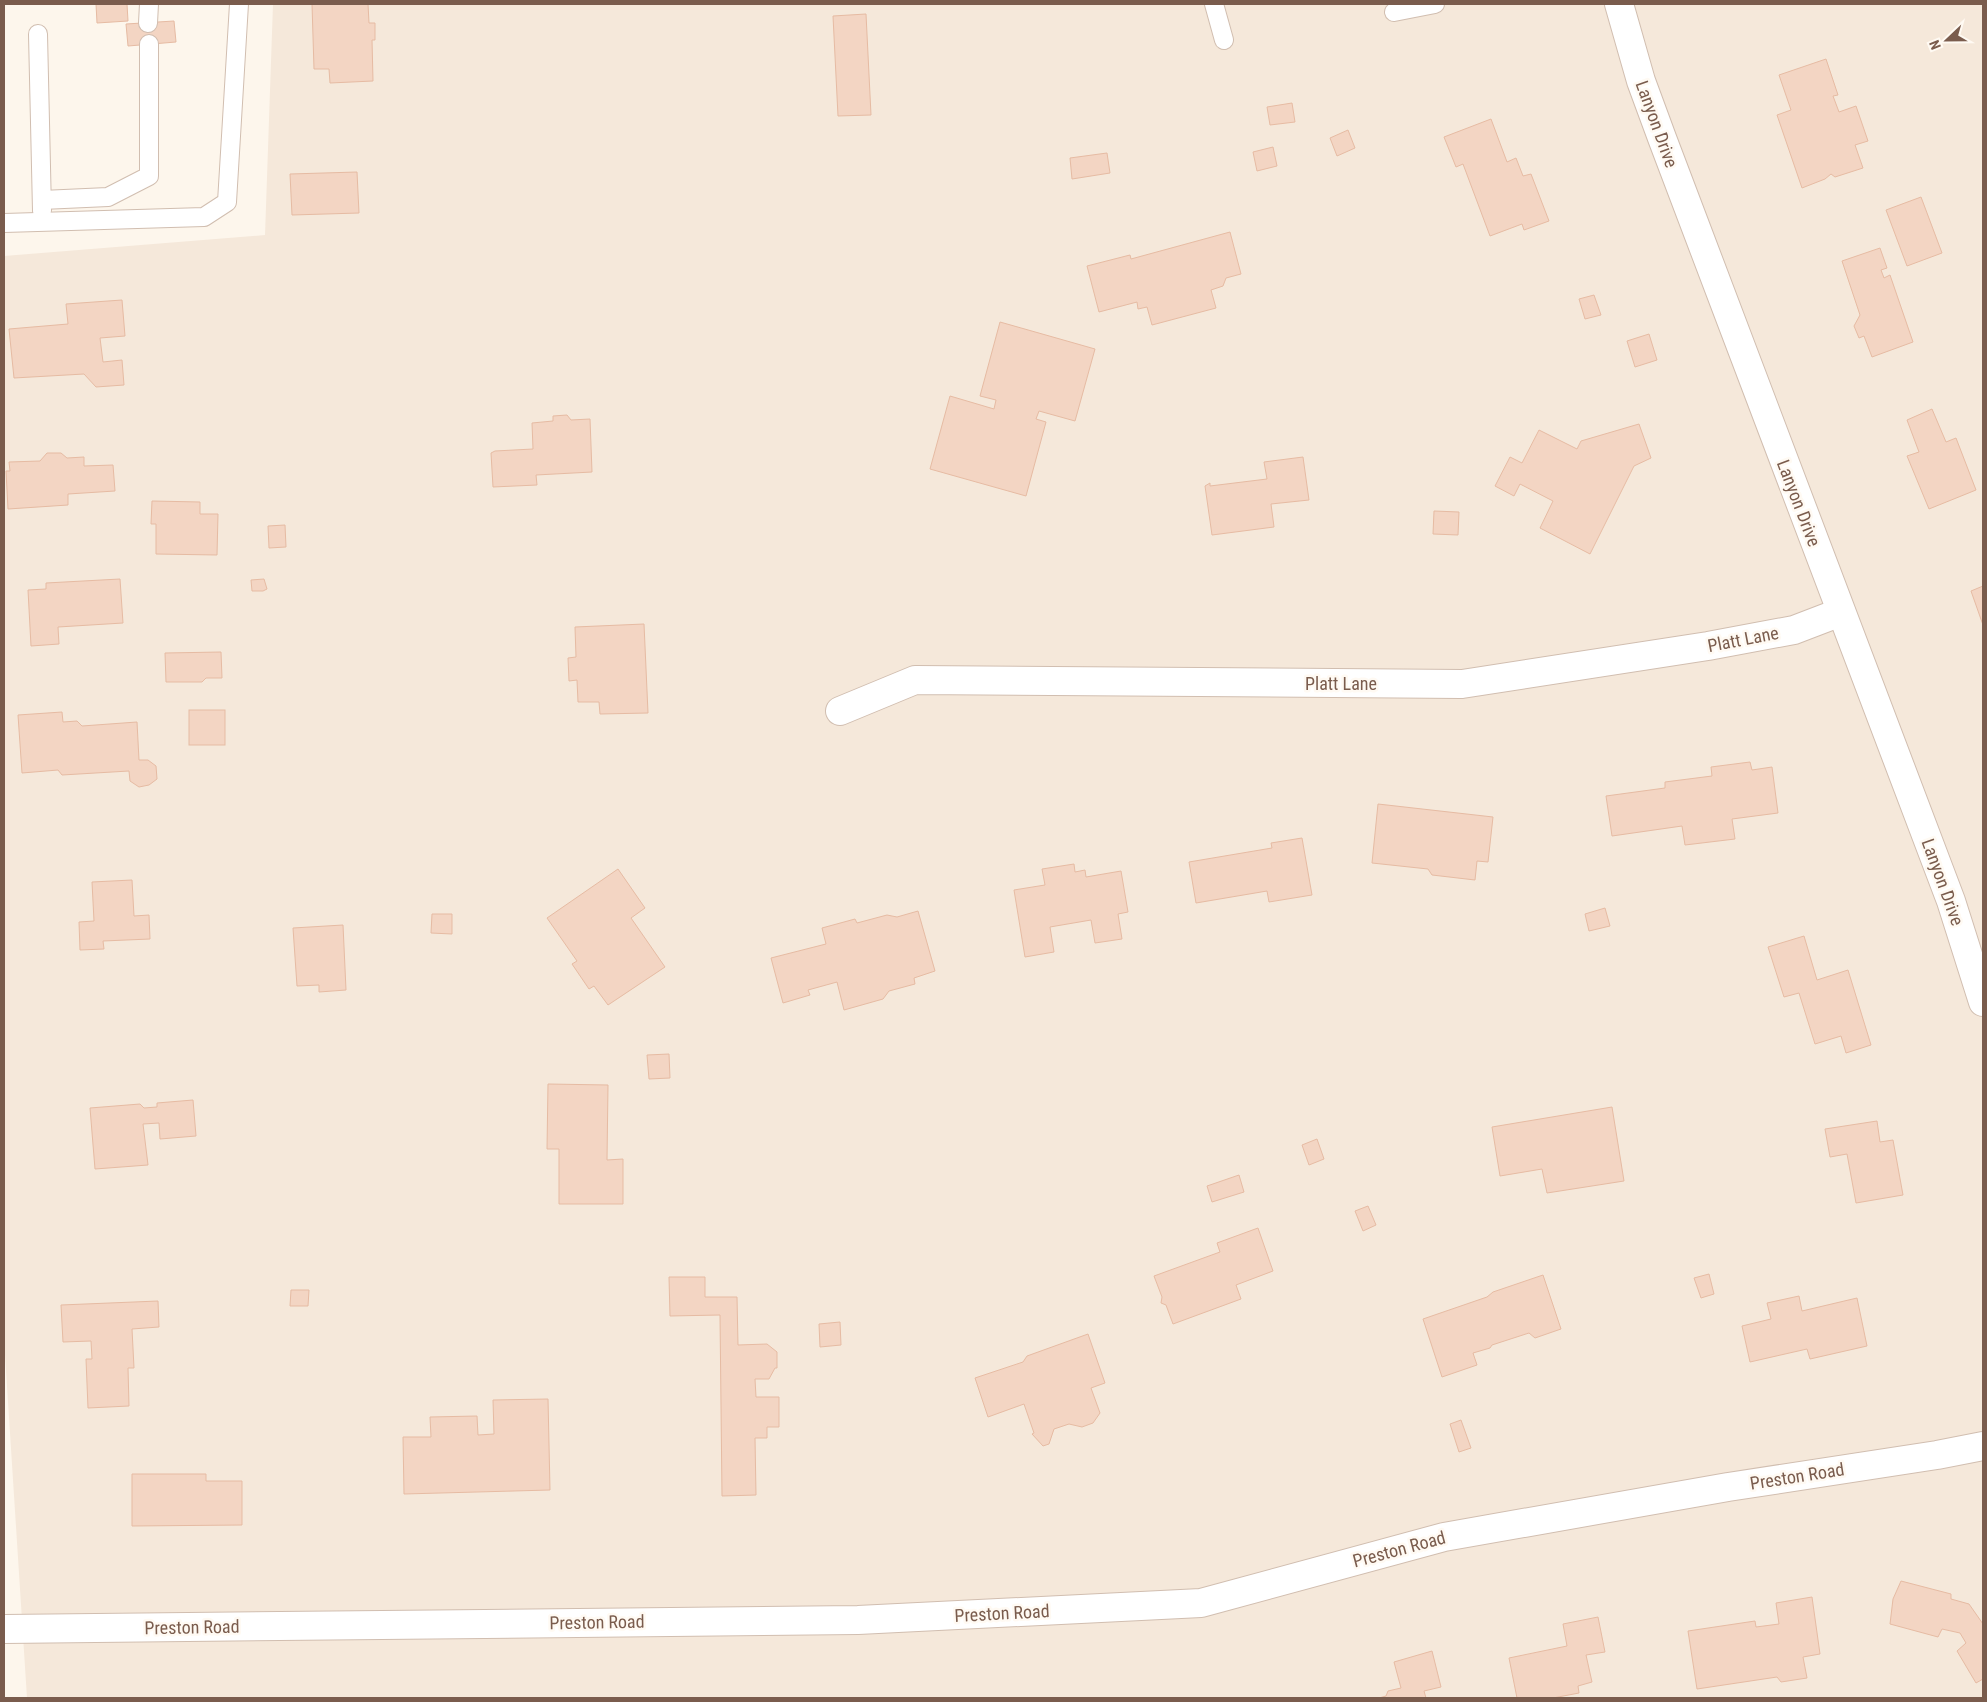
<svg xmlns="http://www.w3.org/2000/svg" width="1987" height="1702" font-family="'Roboto Condensed',sans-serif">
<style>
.residential{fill:#f5e8da}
.building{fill:#f3d5c3;stroke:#e6bba3}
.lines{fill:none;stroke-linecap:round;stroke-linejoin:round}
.service-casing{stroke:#d1beb0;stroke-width:20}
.minor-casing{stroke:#d1beb0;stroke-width:30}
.service{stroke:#fff;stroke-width:18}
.minor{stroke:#fff;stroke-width:28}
.labels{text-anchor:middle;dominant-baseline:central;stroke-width:5;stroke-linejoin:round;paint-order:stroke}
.street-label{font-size:18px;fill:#7a5c4d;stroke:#fffaf3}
</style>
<rect width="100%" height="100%" fill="#fdf6ec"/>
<!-- residential -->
<path class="residential" d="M273 4H1983V1698H27L5 1355 4 1297V256L265 235Z"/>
<!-- building -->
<g class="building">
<path d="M96 4H127L128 21 97 23Z"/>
<path d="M312 4H368L369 23H375V40H372L373 81 330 83 329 69H314Z"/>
<path d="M866 14 871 115 838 116 833 16Z"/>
<path d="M174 21 176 42 128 46 126 24Z"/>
<path d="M1826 59 1838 95 1833 96 1839 112 1856 106 1868 141 1855 145 1863 168 1835 177 1831 174 1825 179 1802 188 1777 115 1791 110 1779 75Z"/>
<path d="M1292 103 1295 122 1270 125 1267 107Z"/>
<path d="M1491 119 1507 162 1516 158 1523 176 1531 174 1549 221 1524 230 1522 224 1490 236 1463 164 1456 167 1444 137Z"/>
<path d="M1348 130 1355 148 1337 156 1330 138Z"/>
<path d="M1273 147 1277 166 1257 171 1253 152Z"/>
<path d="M1107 153 1110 173 1072 179 1070 158Z"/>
<path d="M357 172 359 213 292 215 290 174Z"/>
<path d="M1921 197 1942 253 1907 266 1886 210Z"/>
<path d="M1230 232 1241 274 1226 278 1223 286 1211 290 1216 308 1152 325 1147 307 1138 309 1137 302 1099 312 1087 266 1130 255 1131 259Z"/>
<path d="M1880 248 1887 268 1881 270 1884 278 1890 275 1913 342 1872 357 1864 336 1859 338 1854 326 1860 315 1842 261Z"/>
<path d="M1594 295 1601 315 1585 319 1579 299Z"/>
<path d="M122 300 125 336 100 338 103 362 122 360 124 385 96 387 84 374 14 378 9 329 68 324 66 304Z"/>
<path d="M1000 322 1095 349 1075 421 1039 411 1036 419 1046 422 1026 496 930 469 950 396 994 409 996 400 980 396Z"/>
<path d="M1649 334 1657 360 1635 367 1627 341Z"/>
<path d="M1932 409 1946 442 1956 438 1976 490 1929 509 1907 456 1919 452 1907 420Z"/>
<path d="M567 415 571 420 590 419 592 472 536 475 537 485 493 487 491 453 495 451 533 449 532 423 553 421V416Z"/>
<path d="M1639 424 1651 458 1634 466 1590 554 1540 528 1553 501 1520 484 1514 496 1495 486 1510 457 1522 463 1539 430 1577 449 1581 441Z"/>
<path d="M47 453H61L67 458 84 457V466L113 465 115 491 68 494V505L8 509 6 471H10L9 462 40 461Z"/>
<path d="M1303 457 1309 500 1271 504 1274 527 1212 535 1205 486 1210 483V486L1267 479 1264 462Z"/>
<path d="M152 501 200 502V514H218L217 555 156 554V524H151Z"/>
<path d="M1434 511 1459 512 1458 535 1433 534Z"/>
<path d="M285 525 286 547 269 548 268 526Z"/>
<path d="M120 579 123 623 58 627 59 644 31 646 28 590 46 589V583Z"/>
<path d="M264 579 267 589 263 591H252L251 580Z"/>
<path d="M1983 586V625L1971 591Z"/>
<path d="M644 624 648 713 600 714 599 702H578L577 680 569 681 568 658 576 657 575 627Z"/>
<path d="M221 652 222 678H206L202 682H166L165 653Z"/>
<rect x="189" y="710" width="36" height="35"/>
<path d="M62 712 63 722 77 721 82 726 137 722 139 760H148L156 766 157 779 149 785 139 787 130 781 129 771 62 775 58 770 22 773 18 715Z"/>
<path d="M1750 762 1752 770 1772 767 1778 813 1732 819 1735 839 1685 845 1682 826 1612 836 1606 796 1665 788V782L1712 776 1711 767Z"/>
<path d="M1378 804 1493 817 1488 862 1477 861 1475 880 1432 875 1428 869 1372 863Z"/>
<path d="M1302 838 1312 895 1269 902 1267 891 1196 903 1189 862 1272 848 1271 843Z"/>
<path d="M1074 864 1075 872 1085 870 1086 877 1121 871 1128 912 1118 914 1122 939 1095 943 1091 920 1050 927 1054 952 1025 957 1014 890 1045 885 1042 869Z"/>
<path d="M618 869 645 908 631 918 665 967 608 1005 594 986 589 989 572 964 577 961 547 918Z"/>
<path d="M132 880 134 916 149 915 150 939 103 941 104 949 80 950 79 922 94 921 92 882Z"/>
<path d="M1605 908 1610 926 1589 931 1585 914Z"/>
<path d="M918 911 935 971 914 978 915 984 889 991 883 999 844 1010 837 982 808 990 810 995 783 1003 771 958 826 944 822 928 855 919 857 923 887 915 897 917Z"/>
<path d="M432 914H452V934L431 933Z"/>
<path d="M343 925 346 990 319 992V985L297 986 293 928Z"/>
<path d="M1804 936 1817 980 1848 970 1871 1045 1846 1053 1841 1036 1815 1044 1799 993 1784 997 1768 947Z"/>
<path d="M669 1054 670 1078 649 1079 647 1055Z"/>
<path d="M548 1084 608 1085 607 1160 623 1159V1204H559V1149H547Z"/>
<path d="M193 1100 196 1136 160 1139 159 1123 143 1124 148 1165 95 1169 90 1108 140 1104 144 1108 157 1107V1103Z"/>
<path d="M1612 1107 1624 1181 1547 1193 1542 1169 1500 1176 1492 1127Z"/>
<path d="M1877 1121 1880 1142 1893 1140 1903 1195 1856 1203 1847 1154 1830 1157 1825 1129Z"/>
<path d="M1317 1139 1324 1159 1309 1165 1302 1145Z"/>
<path d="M1239 1175 1244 1192 1212 1202 1207 1186Z"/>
<path d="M1368 1206 1376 1225 1363 1231 1355 1211Z"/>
<path d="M1258 1228 1273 1271 1236 1285 1241 1299 1173 1324 1166 1305 1161 1303 1162 1297 1154 1276 1220 1252 1217 1243Z"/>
<path d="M1709 1274 1714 1294 1701 1298 1694 1278Z"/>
<path d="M1543 1275 1561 1329 1535 1338 1529 1333 1492 1345 1490 1348 1473 1353 1477 1365 1442 1377 1423 1319 1487 1297 1493 1292Z"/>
<path d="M669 1277H705V1297H737L738 1345 767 1344 777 1352V1368H775L769 1379H755L756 1397H779V1427H767V1438H755L756 1495 722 1496 720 1315 670 1316Z"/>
<path d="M291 1290H309L308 1306H290Z"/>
<path d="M1799 1296 1802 1311 1857 1298 1867 1346 1810 1359 1807 1349 1750 1362 1742 1326 1771 1319 1767 1303Z"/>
<path d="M158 1301 159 1327 132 1329 134 1368H128L129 1406 88 1408 86 1359H92L91 1341 63 1342 61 1305Z"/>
<path d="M840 1322 841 1345 820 1347 819 1324Z"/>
<path d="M1088 1334 1105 1383 1091 1388 1100 1413 1093 1423 1082 1427 1069 1424 1054 1429 1049 1444 1043 1446 1032 1434 1034 1433 1024 1404 988 1417 975 1378 1023 1362 1027 1356Z"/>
<path d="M548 1399 550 1490 404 1494 403 1437H431L430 1417 477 1416 478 1435 494 1434 493 1400Z"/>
<path d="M1461 1420 1471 1448 1459 1452 1450 1424Z"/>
<path d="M132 1474H206V1481H242V1525L132 1526Z"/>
<path d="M1901 1581 1951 1594V1599L1969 1604 1983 1624V1679L1976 1683 1957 1651 1966 1643 1960 1633 1942 1629 1938 1637 1890 1624 1893 1599Z"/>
<path d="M1812 1597 1820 1654 1803 1657 1807 1678 1781 1682 1777 1677 1697 1689 1688 1631 1755 1621 1756 1627 1779 1624 1776 1603Z"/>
<path d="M1598 1617 1605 1652 1586 1655 1592 1682 1578 1686 1579 1693 1553 1698H1517L1509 1658 1567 1646 1563 1624Z"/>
<path d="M1432 1651 1441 1687 1424 1691 1426 1698H1379L1386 1696 1388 1691 1401 1688 1394 1662Z"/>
</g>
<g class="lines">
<defs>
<g id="service">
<path d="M1214 4 1224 40"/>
<path d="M1394 12 1435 4"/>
<path d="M148 23 149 4"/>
<path d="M38 34 42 211"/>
<path d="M42 200 108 197 149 176V44"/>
<path d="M4 223 204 217 227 202 239 4"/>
</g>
<g id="minor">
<path d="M1619 4 1641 81 1662 138 1951 901 1983 1002"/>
<path d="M840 711 915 680 1462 684 1708 646 1794 630 1841 612"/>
<path d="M4 1629 858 1620 1201 1603 1444 1537 1728 1487 1937 1455 1983 1446"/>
</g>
</defs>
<!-- service casing -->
<use href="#service" class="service-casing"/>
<!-- minor casing -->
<use href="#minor" class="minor-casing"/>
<!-- service -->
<use href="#service" class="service"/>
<!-- minor -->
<use href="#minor" class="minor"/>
</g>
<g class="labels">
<!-- street labels -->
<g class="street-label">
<text transform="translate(1657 124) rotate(70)">Lanyon Drive</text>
<text transform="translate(1799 503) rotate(69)">Lanyon Drive</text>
<text transform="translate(1743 639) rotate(-11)">Platt Lane</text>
<text x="1341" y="683">Platt Lane</text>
<text transform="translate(1943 882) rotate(70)">Lanyon Drive</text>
<text transform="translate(1797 1476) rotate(-9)">Preston Road</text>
<text transform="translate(1399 1549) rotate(-15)">Preston Road</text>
<text transform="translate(1002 1613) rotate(-3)">Preston Road</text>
<text transform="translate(597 1622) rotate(-1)">Preston Road</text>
<text transform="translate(192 1627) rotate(-1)">Preston Road</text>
</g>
</g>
<!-- border -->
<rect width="1987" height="1702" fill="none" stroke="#7a5c4d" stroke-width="10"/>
<!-- north arrow -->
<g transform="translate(1947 40) rotate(248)" stroke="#fffaf3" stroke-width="4" paint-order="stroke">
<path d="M0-4L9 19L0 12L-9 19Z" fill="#7a5c4d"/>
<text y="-8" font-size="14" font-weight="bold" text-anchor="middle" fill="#7a5c4d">N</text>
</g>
</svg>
